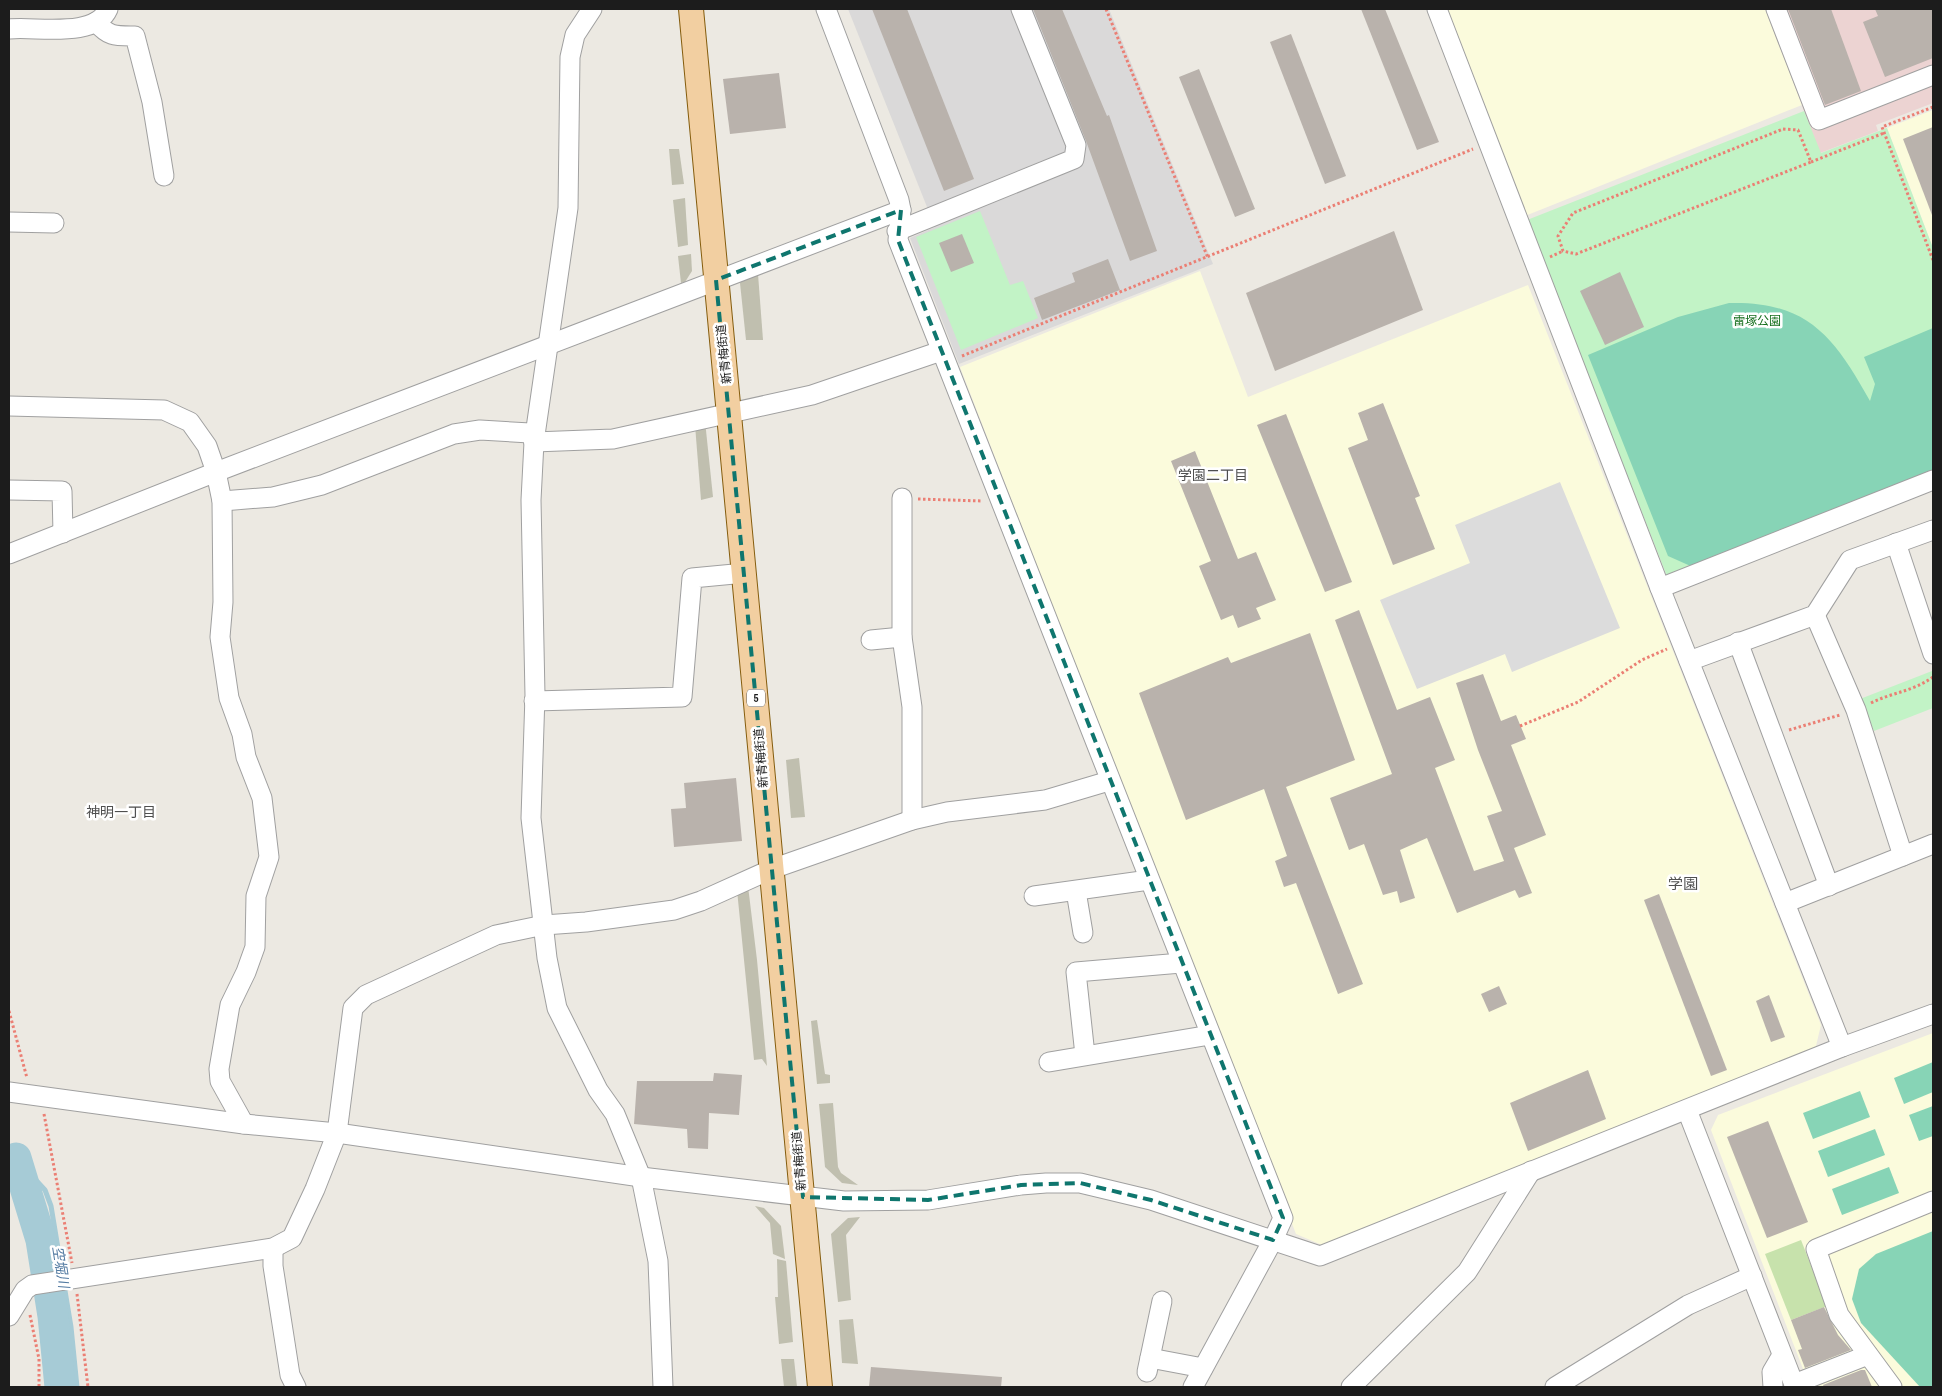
<svg xmlns="http://www.w3.org/2000/svg" width="1942" height="1396" font-family="'Archivo Narrow','Noto Sans JP',sans-serif">
<style>
.residential{fill:#dad9d9}
.commercial{fill:#ecd3d2}
.education{fill:#fbfbdc}
.construction{fill:#c0bfaf}
.grass{fill:#c7e2ac}
.park{fill:#c2f3c6}
.pitch{fill:#87d4b6}
.parking{fill:#dcdcdc}
.lines{fill:none;stroke-linecap:round;stroke-linejoin:round}
.stream{stroke:#a6cbd6;stroke-width:5}
.river{stroke:#a6cbd6;stroke-width:31}
.building{fill:#b9b2ac}
.minor-casing{stroke:#a0a0a0;stroke-width:21}
.major-casing{stroke:#855d0e;stroke-width:26}
.path{stroke:#eb7f74;stroke-width:3;stroke-dasharray:2.5 2.5;stroke-linecap:butt}
.minor{stroke:#fff;stroke-width:19}
.major{stroke:#f2cfa1;stroke-width:24}
.marked{fill:none;stroke:#0f766e;stroke-width:4;stroke-dasharray:10 6;stroke-linejoin:round}
.labels{text-anchor:middle;dominant-baseline:central;stroke-width:5;stroke-linejoin:round;paint-order:stroke}
.shield{fill:#fff;stroke:#606060;stroke-width:1}
.shield-label{font-size:11px;font-weight:bold;fill:#1c1c1c}
.park-label{font-size:12px;fill:#156e1c;stroke:#fff}
.street-label{font-size:12px;fill:#1c1c1c;stroke:#fff}
.neighbourhood-label{font-size:14px;fill:#4f4f4f;stroke:#fff}
.water-label{font-size:14px;font-style:italic;fill:#527aa1;stroke:#fff}
.quarter-label{font-size:15px;fill:#4f4f4f;stroke:#fff}
</style>
<rect width="100%" height="100%" fill="#ece9e2"/>
<!-- residential -->
<path class="residential" d="M848 9H1109L1213 264 959 364 910 238 935 227Z"/>
<!-- commercial -->
<path class="commercial" d="M1765 9H1933V103L1876 125 1878 131 1820 153Z"/>
<!-- education -->
<g class="education">
<path d="M1445 9H1765L1802 105 1525 216Z"/>
<path d="M1933 110V248L1887 128Z"/>
<path d="M1200 271 1248 397 1528 285 1821 1025 1815 1050 1322 1245 1296 1234 960 367Z"/>
<path d="M1933 1033V1387H1810L1711 1130 1718 1115Z"/>
</g>
<!-- construction -->
<g class="construction">
<path d="M669 149H679L684 184 672 185Z"/>
<path d="M685 198 688 245 678 247 673 200Z"/>
<path d="M691 254 692 271 685 282 681 283 678 256Z"/>
<path d="M745 272 758 274 763 340H746L740 283Z"/>
<path d="M705 421 713 497 701 500 695 425Z"/>
<path d="M799 758 805 817 791 818 786 760Z"/>
<path d="M748 886 757 960 767 1066 762 1059 754 1060 737 890Z"/>
<path d="M817 1020 825 1074 830 1075V1083L817 1084 811 1021Z"/>
<path d="M833 1103 838 1167 841 1173 858 1185 842 1183 825 1167 819 1104Z"/>
<path d="M755 1206 764 1208 781 1226 785 1259 773 1254 770 1223Z"/>
<path d="M860 1217 846 1235 851 1300 838 1302 831 1234 848 1218Z"/>
<path d="M777 1259 786 1261 793 1342 779 1344 775 1297H778Z"/>
<path d="M853 1319 858 1364 842 1363 839 1320Z"/>
<path d="M781 1359H794L797 1387H784Z"/>
</g>
<!-- grass -->
<path class="grass" d="M1801 1240 1827 1306 1791 1320 1765 1254Z"/>
<!-- park -->
<g class="park">
<path d="M1804 111 1821 153 1887 128 1933 248V487L1672 589 1527 220Z"/>
<path d="M980 211 1010 285 1023 281 1038 318 961 350 916 237Z"/>
<path d="M1932 671 1933 708 1874 731 1860 699Z"/>
</g>
<!-- pitch -->
<g class="pitch">
<path d="M1729 303C1808 301 1834 337 1870 401L1875 384 1864 357 1933 328V473L1695 568 1668 556 1588 355 1678 317Z"/>
<path d="M1933 1062V1092L1904 1104 1894 1078Z"/>
<path d="M1860 1091 1870 1117 1813 1139 1803 1113Z"/>
<path d="M1933 1106V1136L1919 1141 1909 1115Z"/>
<path d="M1875 1129 1885 1155 1828 1177 1818 1151Z"/>
<path d="M1889 1167 1899 1193 1842 1215 1832 1189Z"/>
<path d="M1933 1231V1387H1920L1861 1323 1852 1299 1859 1269 1876 1254Z"/>
</g>
<!-- parking -->
<path class="parking" d="M1560 482 1620 628 1512 672 1505 654 1417 689 1380 600 1470 563 1455 525Z"/>
<g class="lines">
<!-- stream -->
<path class="stream" d="M9 1151 45 1190 51 1206 71 1327 77 1387"/>
<!-- river -->
<path class="river" d="M16 1158 41 1240 53 1316 60 1387"/>
</g>
<!-- building -->
<g class="building">
<path d="M872 9H907L974 179 944 191Z"/>
<path d="M1033 9H1062L1107 116 1109 115 1157 251 1130 261 1086 141Z"/>
<path d="M1361 9H1385L1439 142 1417 150Z"/>
<path d="M1788 9H1831L1861 91 1825 105Z"/>
<path d="M1875 9H1933V58L1885 77 1863 22 1878 16Z"/>
<path d="M1291 34 1346 176 1325 184 1270 42Z"/>
<path d="M1199 69 1255 209 1235 217 1179 77Z"/>
<path d="M779 73 786 128 730 134 723 79Z"/>
<path d="M1933 127V214L1932 215 1903 139Z"/>
<path d="M1394 231 1423 310 1275 371 1246 293Z"/>
<path d="M962 234 974 263 951 272 939 243Z"/>
<path d="M1108 259 1120 290 1042 320 1034 298 1075 282 1072 273Z"/>
<path d="M1620 272 1644 327 1605 345 1580 291Z"/>
<path d="M1383 403 1420 496 1415 498 1435 549 1393 565 1348 448 1368 440 1358 413Z"/>
<path d="M1286 414 1352 582 1325 592 1257 425Z"/>
<path d="M1195 451 1238 559 1256 552 1276 600 1256 608 1261 619 1238 628 1233 615 1221 620 1199 566 1211 561 1171 461Z"/>
<path d="M1359 610 1397 710 1430 697 1455 760 1435 768 1474 871 1504 861 1487 816 1502 811 1478 750 1456 683 1483 674 1501 721 1516 715 1526 739 1511 745 1546 835 1514 848 1532 893 1519 898 1515 890 1457 913 1427 838 1400 850 1415 898 1400 903 1397 891 1383 895 1364 844 1349 850 1330 798 1392 774 1335 620Z"/>
<path d="M1310 633 1355 760 1286 787 1363 984 1338 994 1296 883 1284 887 1275 861 1287 856 1264 789 1186 820 1139 693 1228 657 1231 663Z"/>
<path d="M736 778 742 841 674 847 671 809 686 808 684 783Z"/>
<path d="M1659 894 1727 1070 1711 1076 1644 900Z"/>
<path d="M1499 986 1507 1004 1489 1012 1481 994Z"/>
<path d="M1769 995 1785 1037 1771 1042 1756 1001Z"/>
<path d="M1588 1070 1606 1119 1528 1151 1510 1103Z"/>
<path d="M714 1073 742 1075 739 1115 709 1113 708 1149 688 1148 687 1129 634 1124 637 1081H713Z"/>
<path d="M1768 1121 1808 1222 1767 1238 1727 1137Z"/>
<path d="M1824 1307 1838 1335 1851 1350 1805 1368 1798 1350 1802 1349 1791 1320Z"/>
<path d="M871 1367 1002 1377 1001 1387H869Z"/>
<path d="M1861 1370H1865L1872 1387H1824L1823 1385Z"/>
</g>
<g class="lines">
<defs>
<g id="minor">
<path d="M592 9 575 35 570 57 568 208 534 442 531 500 535 695 531 818 547 958 557 1008 598 1090 615 1114 641 1177 658 1261 663 1387"/>
<path d="M826 9 899 200 901 210 898 240 1283 1218 1273 1240 1193 1387"/>
<path d="M1437 9 1660 588 1842 1047"/>
<path d="M1776 9 1819 120 1933 75"/>
<path d="M96 22C109 37 115 36 135 36L152 102 164 176"/>
<path d="M9 29C36 26 95 39 108 9"/>
<path d="M9 222 54 223"/>
<path d="M897 231 1074 159 1076 145 1021 9"/>
<path d="M9 406 164 410 190 422 207 446 216 472 222 501 223 602 220 637 229 698 242 734 246 757 262 798 269 857 256 896 255 947 246 972 230 1005 219 1069 220 1081 244 1124"/>
<path d="M9 490 62 491 63 533"/>
<path d="M902 498V637L912 707V820"/>
<path d="M222 501 273 497 322 485 454 434 480 430 530 433 534 442 613 439 812 395 941 351"/>
<path d="M1896 543 1933 654"/>
<path d="M9 554 216 472 901 210"/>
<path d="M1660 588 1933 480"/>
<path d="M1815 615 1856 710 1903 856"/>
<path d="M871 640 902 637"/>
<path d="M1738 642 1829 886"/>
<path d="M1689 661 1815 615 1850 560 1933 530"/>
<path d="M534 701 682 697 692 578 745 573"/>
<path d="M1076 891 1083 933"/>
<path d="M1034 896 1149 880"/>
<path d="M1785 903 1933 844"/>
<path d="M1085 1055 1076 972 1181 963"/>
<path d="M1049 1062 1210 1035"/>
<path d="M9 1092 244 1124 337 1133 641 1177 844 1201 928 1200 1021 1185 1046 1183H1080L1151 1200 1320 1256 1842 1047 1933 1014"/>
<path d="M1687 1110 1795 1387"/>
<path d="M273 1248V1266L290 1375 296 1387"/>
<path d="M9 1316 25 1290 32 1285 273 1248 292 1238 315 1189 337 1133 353 1008 366 995 496 935 544 925 586 922 674 910 701 901 772 869 912 820 947 812 1045 800 1109 781"/>
<path d="M1150 1358 1203 1368"/>
<path d="M1147 1372 1162 1301"/>
<path d="M1794 1384 1868 1355"/>
<path d="M1351 1387 1467 1272 1531 1171"/>
<path d="M1555 1387 1688 1305 1752 1276"/>
<path d="M1773 1387 1772 1372 1782 1355"/>
<path d="M1892 1387 1839 1315 1816 1249 1933 1201"/>
</g>
<path id="major" d="M691 9 820 1387"/>
</defs>
<!-- minor casing -->
<use href="#minor" class="minor-casing"/>
<!-- major casing -->
<use href="#major" class="major-casing"/>
<!-- path -->
<g class="path">
<path d="M1106 9 1208 258"/>
<path d="M1933 107 1882 127 1933 260"/>
<path d="M1783 129 1798 130 1811 162 1576 254 1563 251 1558 236 1573 213Z"/>
<path d="M1811 162 1884 133"/>
<path d="M1550 257 1563 251"/>
<path d="M962 356 1473 149"/>
<path d="M918 499 982 501"/>
<path d="M1871 703C1893 692 1912 692 1933 677"/>
<path d="M1520 726 1578 702 1642 660 1667 649"/>
<path d="M1789 730 1840 715"/>
<path d="M9 1011 27 1078"/>
<path d="M44 1114 72 1263"/>
<path d="M77 1294 88 1387"/>
<path d="M30 1315 39 1359V1387"/>
</g>
<!-- minor -->
<use href="#minor" class="minor"/>
<!-- major -->
<use href="#major" class="major"/>
</g>
<!-- marked area -->
<path class="marked" d="M901 210 898 240 1283 1218 1273 1240 1151 1200 1080 1183 1021 1185 928 1200 803 1197 716 280Z"/>
<g class="labels">
<!-- shield labels -->
<rect class="shield" x="747" y="689.5" width="18" height="17" rx="4"/>
<g class="shield-label">
<text x="756" y="698">5</text>
</g>
<!-- park labels -->
<g class="park-label">
<text x="1757" y="321">雷塚公園</text>
</g>
<!-- street labels -->
<g class="street-label">
<text transform="translate(724 354) rotate(-96)">新青梅街道</text>
<text transform="translate(761 758) rotate(-95)">新青梅街道</text>
<text transform="translate(799 1161) rotate(-95)">新青梅街道</text>
</g>
<!-- neighbourhood labels -->
<g class="neighbourhood-label">
<text x="1213" y="475">学園二丁目</text>
<text x="121" y="812">神明一丁目</text>
</g>
<!-- water labels -->
<g class="water-label">
<text transform="translate(61 1267) rotate(81)">空堀川</text>
</g>
<!-- quarter labels -->
<g class="quarter-label">
<text x="1683" y="883">学園</text>
</g>
</g>
<!-- border -->
<rect width="1942" height="1396" fill="none" stroke="#1c1c1c" stroke-width="20"/>
</svg>
